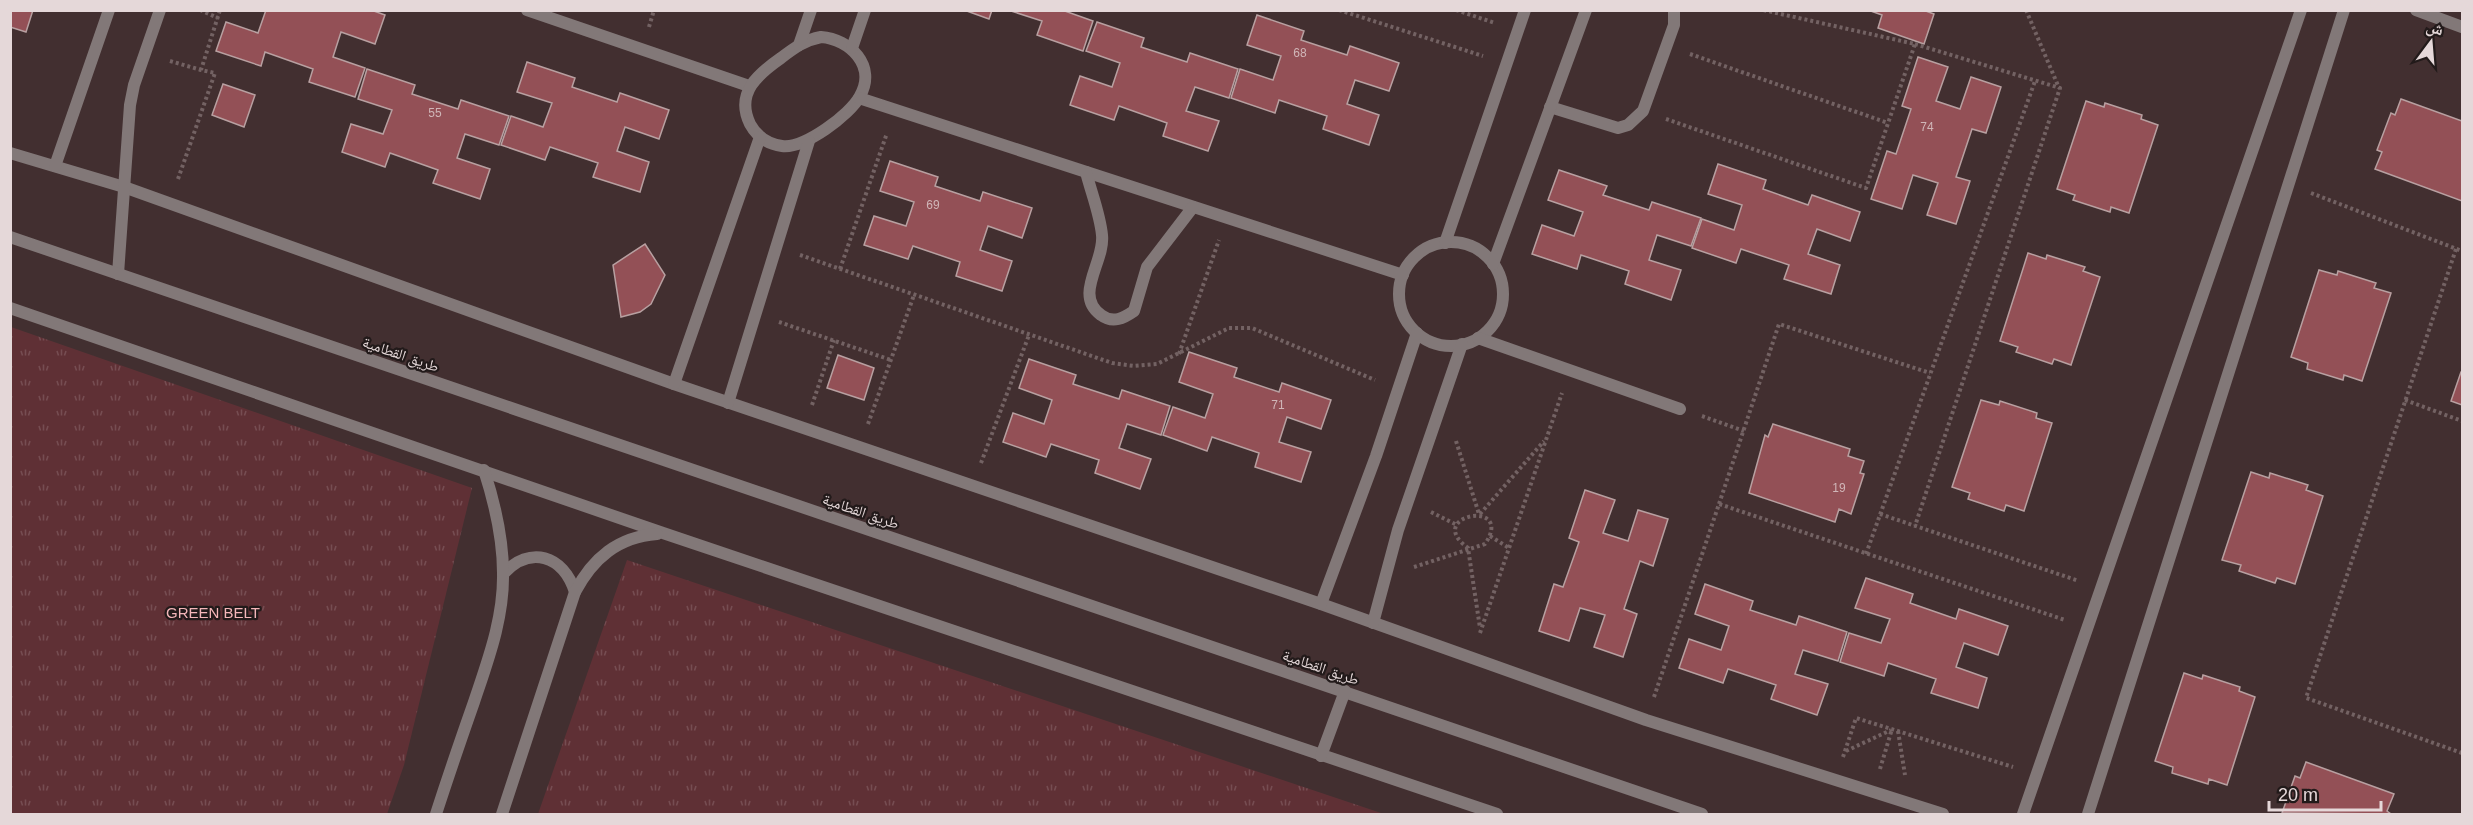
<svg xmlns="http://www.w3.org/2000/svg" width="2473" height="825" font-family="Helvetica,'Noto Naskh Arabic',sans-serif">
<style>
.grass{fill:url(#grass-tufts)}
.building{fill:#935056;stroke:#b8a0a1;stroke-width:1.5}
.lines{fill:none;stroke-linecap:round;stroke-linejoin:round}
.path{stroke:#736263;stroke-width:4;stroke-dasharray:3 3;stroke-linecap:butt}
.service{stroke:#827878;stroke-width:12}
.minor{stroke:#827878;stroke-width:12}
.tertiary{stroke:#827878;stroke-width:12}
.labels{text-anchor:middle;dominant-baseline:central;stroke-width:4.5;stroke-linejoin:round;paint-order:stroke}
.number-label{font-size:12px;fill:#d0b6b8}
.street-label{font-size:15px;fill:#e5d8d9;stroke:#221a1a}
.park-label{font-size:15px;fill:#f4b6b9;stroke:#221a1a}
</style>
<defs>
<pattern id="grass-tufts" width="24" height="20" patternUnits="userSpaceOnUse" patternTransform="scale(1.5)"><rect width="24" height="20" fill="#5f3035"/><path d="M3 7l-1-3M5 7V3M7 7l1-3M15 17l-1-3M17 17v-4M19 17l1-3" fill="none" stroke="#764d52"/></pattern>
</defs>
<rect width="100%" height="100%" fill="#422f30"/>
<!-- grass -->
<g class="grass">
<path d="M11 327 472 488 404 765 387 814H11Z"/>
<path d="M627 560 1384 814H538Z"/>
</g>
<!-- building -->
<g class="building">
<path d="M10 10H33L26 32 10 27Z"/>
<path d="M266 10H371L385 15 375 44 341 32 333 57 365 68 355 97 309 82 313 69 265 52 261 66 216 51 226 22 258 33Z"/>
<path d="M964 10H992L989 19Z"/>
<path d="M1008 10H1062L1093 21 1083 51 1037 35 1042 21Z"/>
<path d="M1868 10H1923L1934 14 1924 44 1878 28 1882 15Z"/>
<path d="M1257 15 1304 31 1301 40 1347 55 1350 46 1399 63 1389 91 1355 80 1347 104 1379 115 1369 145 1323 129 1327 116 1279 100 1275 113 1231 98 1240 69 1273 80 1281 56 1247 45Z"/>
<path d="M1097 22 1144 38 1141 47 1187 62 1190 53 1238 69 1229 98 1195 87 1186 111 1219 121 1208 151 1163 136 1167 123 1119 106 1114 120 1070 105 1080 76 1112 87 1120 63 1086 51Z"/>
<path d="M1918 57 1948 67 1936 101 1960 109 1971 77 2001 87 1986 133 1972 129 1956 177 1970 181 1956 224 1927 215 1938 183 1913 175 1902 209 1871 199 1887 151 1896 154 1911 109 1902 106Z"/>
<path d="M527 62 575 78 572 87 617 102 620 93 669 110 659 139 625 127 617 151 649 162 640 192 593 177 598 163 550 147 545 160 501 145 511 116 543 127 552 103 517 92Z"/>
<path d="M367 69 415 85 412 94 458 109 461 100 509 116 499 145 465 134 457 158 490 169 480 199 433 183 438 170 390 153 385 167 342 152 351 124 383 134 392 110 358 99Z"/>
<path d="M223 84 255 95 244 127 212 115Z"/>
<path d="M2401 99 2462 121V201L2375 169 2382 152 2377 150 2391 113 2395 115Z"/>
<path d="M2086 101 2104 107 2105 103 2142 115 2141 119 2158 125 2129 213 2111 207 2110 212 2073 200 2075 195 2057 189Z"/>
<path d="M890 161 938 177 935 186 980 201 983 192 1032 208 1022 238 988 226 980 250 1012 261 1002 291 956 276 960 262 913 246 908 259 864 245 874 216 906 226 914 202 880 191Z"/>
<path d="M1718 164 1766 180 1763 189 1808 205 1812 195 1860 212 1850 241 1817 229 1808 254 1840 265 1831 294 1784 279 1789 265 1741 249 1736 263 1692 248 1702 219 1734 230 1742 205 1708 194Z"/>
<path d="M1559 170 1607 186 1603 195 1649 210 1652 202 1701 218 1691 246 1657 235 1649 260 1681 270 1671 300 1625 284 1629 271 1581 255 1577 269 1532 254 1542 225 1574 236 1583 212 1548 200Z"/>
<path d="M645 244 665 275 651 304 640 312 621 317 613 265Z"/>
<path d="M2028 253 2046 259 2047 255 2085 267 2083 271 2100 277 2071 365 2054 359 2052 364 2016 352 2018 347 2000 341Z"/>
<path d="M2319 270 2337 275 2338 271 2376 283 2374 288 2391 293 2362 381 2344 375 2343 380 2307 369 2308 363 2291 357Z"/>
<path d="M1189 352 1237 368 1234 377 1279 392 1282 383 1331 400 1321 429 1287 417 1279 442 1311 452 1301 482 1255 467 1259 453 1212 437 1207 451 1163 435 1173 407 1205 418 1213 394 1179 382Z"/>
<path d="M838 355 874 368 864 400 827 388Z"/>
<path d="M1029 359 1076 375 1073 384 1119 399 1122 390 1170 406 1161 435 1127 424 1119 448 1151 459 1140 489 1095 473 1099 460 1051 444 1046 457 1003 442 1013 413 1044 424 1052 400 1019 388Z"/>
<path d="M2461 372H2462V405L2451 401Z"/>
<path d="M1981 400 1999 405 2000 401 2037 413 2036 418 2052 423 2024 511 2006 505 2004 511 1968 499 1970 493 1952 487Z"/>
<path d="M1773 424 1850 449 1848 456 1864 461 1860 473 1864 474 1851 514 1839 509 1835 522 1749 493 1765 435 1768 437Z"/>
<path d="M2251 472 2269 478 2270 473 2308 485 2306 490 2323 496 2295 584 2277 578 2275 583 2239 571 2241 565 2222 560Z"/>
<path d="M1585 490 1615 500 1603 533 1628 541 1638 510 1668 519 1653 566 1640 561 1624 609 1637 614 1623 657 1594 647 1605 615 1580 608 1569 641 1539 631 1554 584 1563 587 1579 542 1569 538Z"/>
<path d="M1866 578 1913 594 1910 603 1956 619 1959 609 2008 626 1998 655 1964 643 1956 667 1987 678 1978 708 1931 693 1936 679 1888 663 1884 676 1840 662 1849 633 1881 643 1890 619 1855 608Z"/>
<path d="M1705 584 1753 601 1750 610 1796 625 1799 616 1847 632 1838 661 1803 650 1795 674 1828 684 1817 715 1771 699 1776 685 1728 669 1723 683 1679 668 1689 639 1721 650 1729 626 1695 614Z"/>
<path d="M2184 673 2202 679 2203 675 2240 687 2239 691 2255 697 2227 785 2209 779 2208 784 2172 773 2173 767 2155 761Z"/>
<path d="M2306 762 2394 794 2387 811 2391 814 2282 813 2295 776 2300 778Z"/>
</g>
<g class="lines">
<!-- path -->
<g class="path">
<path d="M200 10 218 18"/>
<path d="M1339 10 1483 56"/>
<path d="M1456 10 1495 23"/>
<path d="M2026 10 2059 88"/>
<path d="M649 27 654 10"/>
<path d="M1915 44 2060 88 1915 526"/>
<path d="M1690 54 1888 123"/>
<path d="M170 61 201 70"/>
<path d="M1666 119 1866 188 1915 44 1763 10"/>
<path d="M178 179 215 73 201 70 220 10"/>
<path d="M2311 193 2462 251"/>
<path d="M2456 249 2306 698 2462 753"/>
<path d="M800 255 1112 363 1134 366 1157 364 1229 328H1252L1375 380"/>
<path d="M840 269 887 133"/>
<path d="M779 322 891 360"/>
<path d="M1179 354 1219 240"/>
<path d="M2405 400 2462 421"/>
<path d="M812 405 834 340"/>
<path d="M1702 416 1744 431"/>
<path d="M868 424 914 295"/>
<path d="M1456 441 1479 514"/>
<path d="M981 463 1029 335"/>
<path d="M1719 504 1779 324 1930 373"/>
<path d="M1431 512 1457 525"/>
<path d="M1480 514 1544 441"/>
<path d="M1880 514 2079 581"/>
<path d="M1490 536 1509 548"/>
<path d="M1866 554 2035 81"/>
<path d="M1414 567 1485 544C1516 498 1422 515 1468 548L1480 628"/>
<path d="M1480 633 1562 393"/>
<path d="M1654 697 1719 504 2065 620"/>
<path d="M1898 731 1905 775"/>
<path d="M1846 751 1891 730"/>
<path d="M1843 757 1856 718 2013 767"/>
<path d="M1880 769 1892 729"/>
</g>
<!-- service -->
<path class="service" d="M1550 107 1618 128 1628 125 1643 111 1674 25V10"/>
<!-- minor -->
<g class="minor">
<path d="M527 10 749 86"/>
<path d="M2416 10 2462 27"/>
<path d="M821 37C850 39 877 66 860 96 850 115 804 149 782 146 768 144 757 137 750 124 735 93 758 74 781 58 794 48 805 40 821 37Z"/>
<path d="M799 45 811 10"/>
<path d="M852 48 865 10"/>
<path d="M859 98 1403 275"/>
<path d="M10 153 124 187 674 384 1321 604 1646 720 1943 814"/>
<path d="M55 166 109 10"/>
<path d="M1086 172C1091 192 1100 214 1102 235 1105 262 1073 295 1101 315 1113 324 1124 318 1134 311L1147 267 1193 207"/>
<circle cx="1451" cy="294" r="52"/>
<path d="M1445 243 1525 10"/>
<path d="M1493 264 1586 10"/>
<path d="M118 274 130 105 134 85 160 10"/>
<path d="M1478 338 1680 409"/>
<path d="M674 384 760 137"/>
<path d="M728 403 809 141"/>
<path d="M1321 604 1376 456 1417 333"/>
<path d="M1373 623 1398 530 1462 344"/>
<path d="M2023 814 2301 10"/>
<path d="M2088 814 2344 10"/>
</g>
<!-- tertiary -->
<g class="tertiary">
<path d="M10 237 1702 814"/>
<path d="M10 308 663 533 1497 814"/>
<path d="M503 574C530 545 563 555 575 592"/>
<path d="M1321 756 1345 691"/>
<path d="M436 814C448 777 461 739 474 702 488 660 504 618 503 573 503 537 495 504 484 470"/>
<path d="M502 814 575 592C593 558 618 537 657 534"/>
</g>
</g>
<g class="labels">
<!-- number labels -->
<g class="number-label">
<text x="1300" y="53">68</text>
<text x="435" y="113">55</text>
<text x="1927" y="127">74</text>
<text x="933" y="205">69</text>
<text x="1278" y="405">71</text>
<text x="1839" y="488">19</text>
</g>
<!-- street labels -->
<g class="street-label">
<text transform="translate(401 354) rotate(19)">طريق القطامية</text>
<text transform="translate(861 511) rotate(19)">طريق القطامية</text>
<text transform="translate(1321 667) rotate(19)">طريق القطامية</text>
</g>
<!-- park labels -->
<g class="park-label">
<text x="213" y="612">GREEN BELT</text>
</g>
</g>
<!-- border -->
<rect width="2473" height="825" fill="none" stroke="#e5d8d9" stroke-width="24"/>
<!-- north arrow -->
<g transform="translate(2431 42) rotate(16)" stroke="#221a1a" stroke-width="4.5" paint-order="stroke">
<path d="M0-4.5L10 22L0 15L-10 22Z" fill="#e5d8d9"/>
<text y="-9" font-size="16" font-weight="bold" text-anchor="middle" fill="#e5d8d9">ش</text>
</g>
<!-- scale -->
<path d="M2269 801v9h112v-9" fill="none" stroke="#e5d8d9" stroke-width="3"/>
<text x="2278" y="801" font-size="18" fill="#e5d8d9" stroke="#221a1a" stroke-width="4.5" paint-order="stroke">20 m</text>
</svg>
